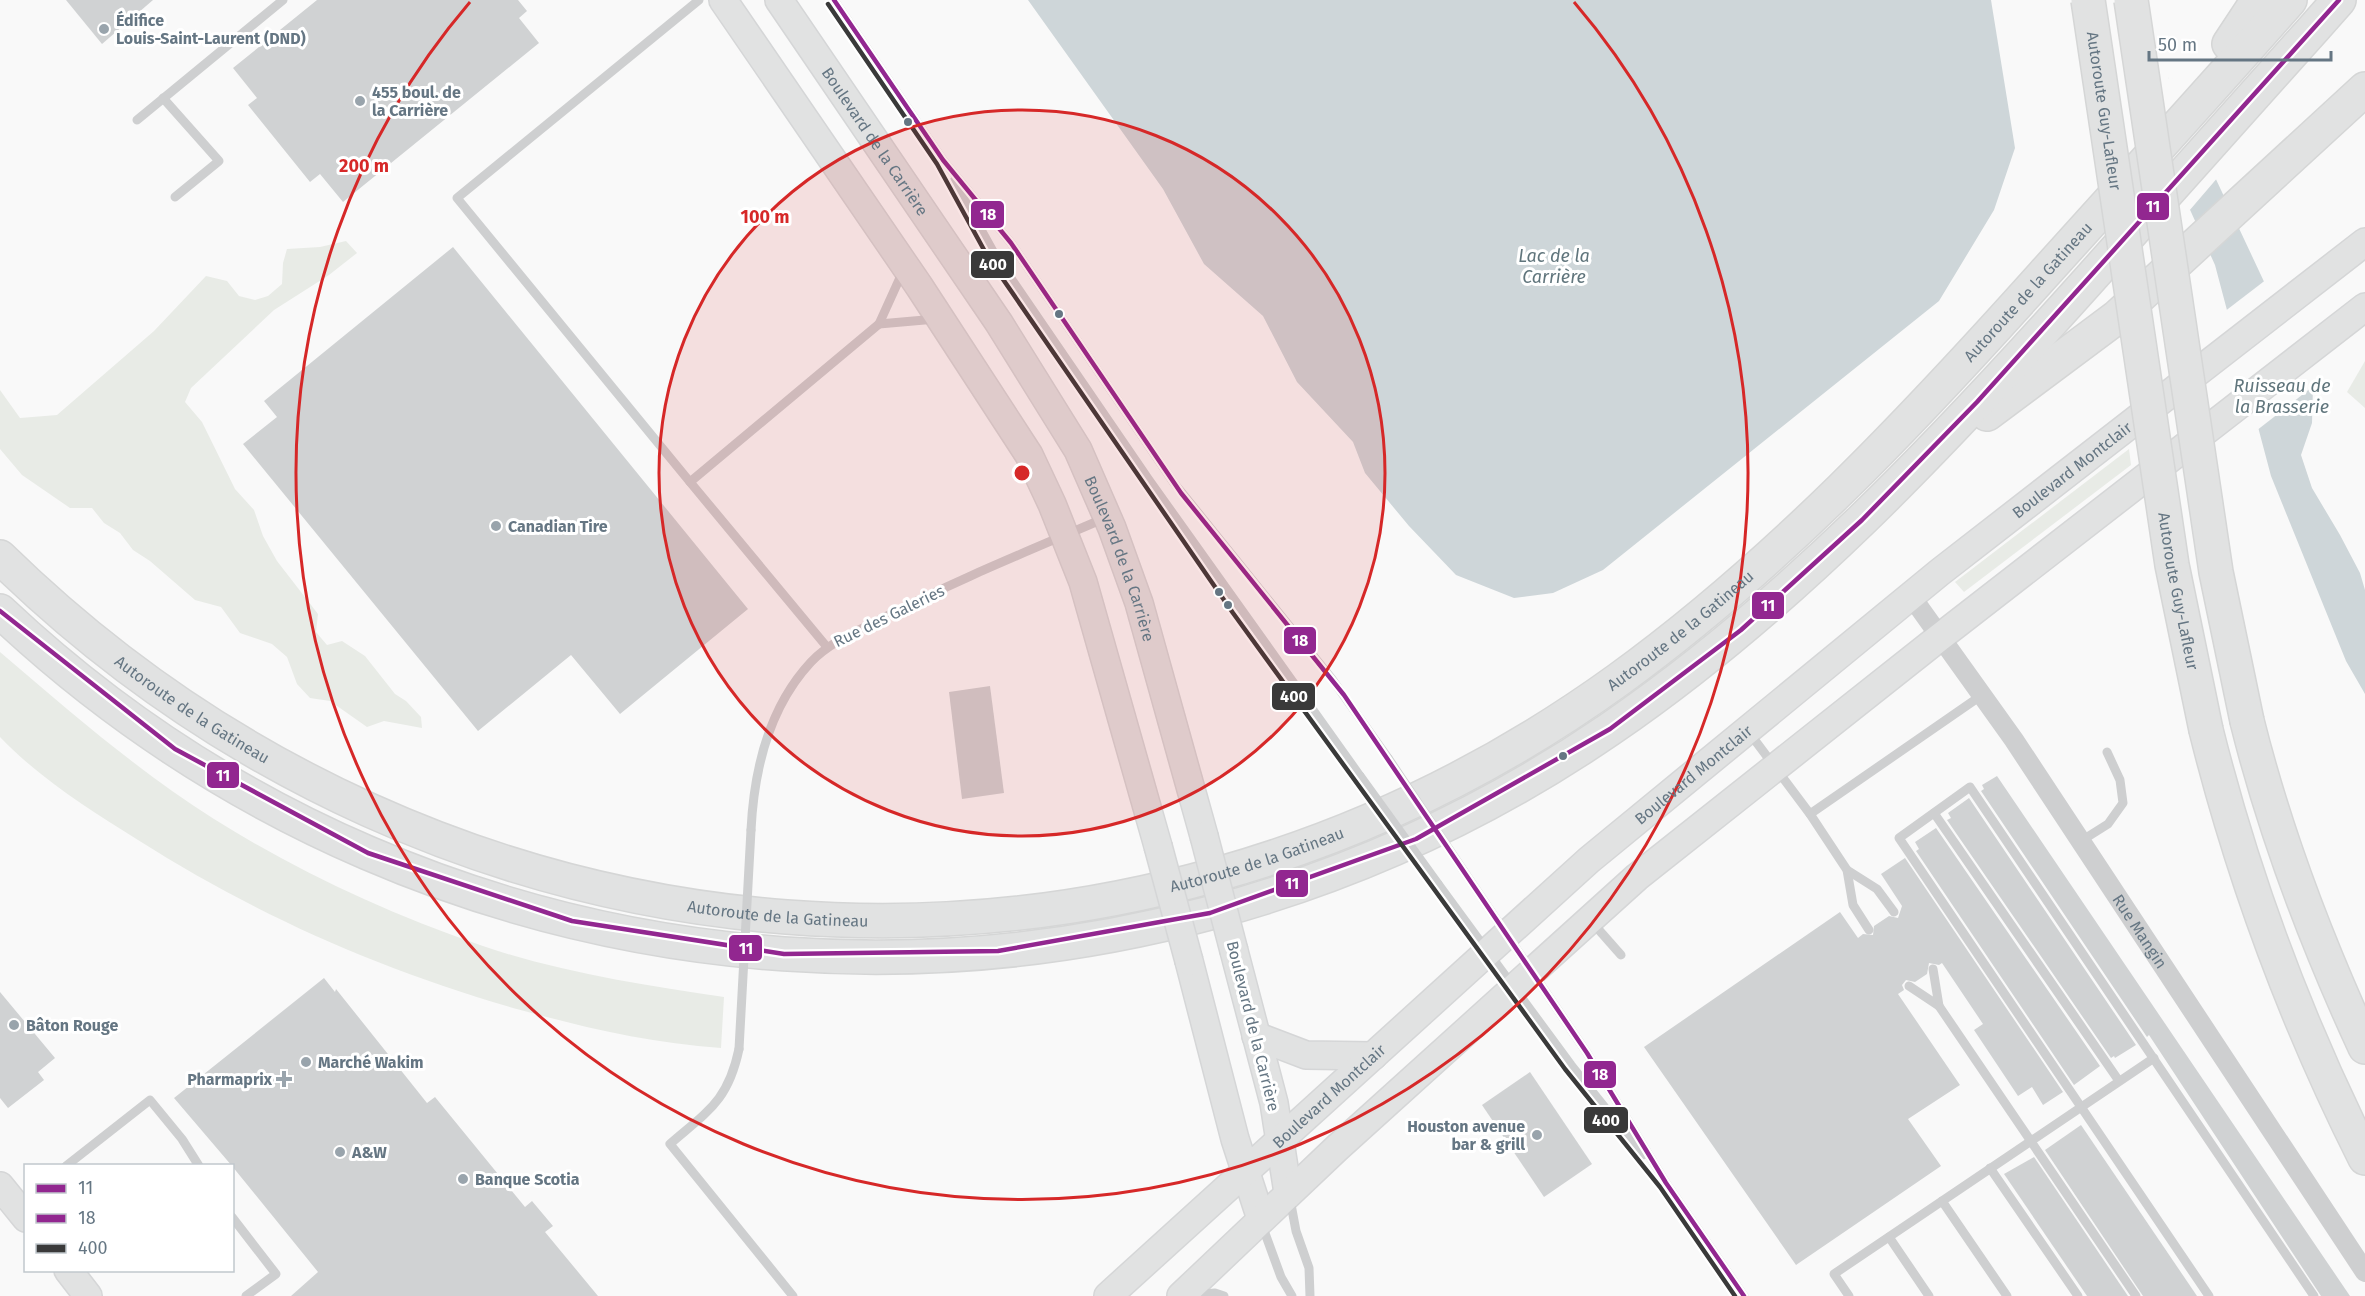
<svg xmlns="http://www.w3.org/2000/svg" width="2365" height="1296" font-family="'Fira Sans',sans-serif">
<style>
.green{fill:#e8ebe6}
.water{fill:#ced6d9}
.pier{fill:#f9f9f9}
.building{fill:#d0d2d3}
.lines{fill:none;stroke-linecap:round;stroke-linejoin:round}
.secondary-casing{stroke:#d5d6d7;stroke-width:30}
.highway-casing{stroke:#d5d6d6;stroke-width:36}
.lane{stroke:#cecfd0;stroke-width:9}
.street{stroke:#cecfd0;stroke-width:20}
.secondary{stroke:#e1e2e2;stroke-width:27}
.highway{stroke:#e1e2e2;stroke-width:33}
.secondary-bridge-casing{stroke:#d5d6d7;stroke-width:30;stroke-linecap:butt}
.highway-bridge-casing{stroke:#d5d6d6;stroke-width:36;stroke-linecap:butt}
.lane-bridge{stroke:#cecfd0;stroke-width:9}
.secondary-bridge{stroke:#e1e2e2;stroke-width:27}
.highway-bridge{stroke:#e1e2e2;stroke-width:33}
.bus-1-casing{stroke:#fff;stroke-width:9}
.bus-2-casing{stroke:#fff;stroke-width:9}
.bus-3-casing{stroke:#fff;stroke-width:9}
.bus-1{stroke:#922790;stroke-width:4.5}
.bus-2{stroke:#922790;stroke-width:4.5}
.bus-3{stroke:#3a3a3a;stroke-width:4.5}
.ring{fill:none;stroke:#d62828;stroke-width:3}
.poi-dot{fill:#99a4ac;stroke:#fff;stroke-width:2}
.bus-dot{fill:#657683;stroke:#fff;stroke-width:2}
.labels{text-anchor:middle;dominant-baseline:central;stroke-width:6;stroke-linejoin:round;paint-order:stroke}
.poi-label{font-size:16px;font-weight:bold;fill:#657683;stroke:#fff;text-anchor:start}
.street-label{font-size:16px;fill:#657683;stroke:#fff}
.water-label{font-size:18px;font-style:italic;fill:#60757c;stroke:#fff}
.centre{fill:#d62828;stroke:#fff;stroke-width:3}
.ring-label{font-size:18px;text-anchor:middle;font-weight:bold;fill:#d62828;stroke:#fff;stroke-width:6;stroke-linejoin:round;paint-order:stroke}
.line-badge{stroke:#fff;stroke-width:2}
.badge-label{font-size:16px;text-anchor:middle;font-weight:bold;fill:#fff}
</style>
<rect width="100%" height="100%" fill="#f9f9f9"/>
<!-- green -->
<g class="green">
<path d="M346 241 357 253 329 275 274 310 191 388 185 402 202 422 235 489 254 510 263 536 277 561 318 614 316 632 327 645 342 641 365 656 395 694 406 701 421 717 422 728 384 721 367 727 330 701 310 698 297 684 287 657 272 644 240 633 221 607 195 600 150 561 133 550 120 533 104 523 92 508H70L22 475 0 449V390L20 418 57 415 154 331 206 276 227 281 239 296 255 300 268 296 282 284 283 263 287 249 320 247Z"/>
<path d="M2365 361V408L2347 392Z"/>
<path d="M2129 449 2131 465 1964 592 1955 582Z"/>
<path d="M0 652C69 711 138 771 214 819 297 871 387 913 480 945 558 972 643 985 724 997L721 1048C649 1043 582 1027 513 1008 376 968 258 916 138 840 90 810 39 778 0 737Z"/>
</g>
<!-- water -->
<g class="water">
<path d="M1028 0H1991L2015 148 1994 210 1939 301 1603 570 1553 593 1514 598 1456 575 1409 526 1365 473 1353 442 1297 382 1263 316 1204 264 1163 189Z"/>
<path d="M2120 55 2160 60 2313 386 2312 423 2301 455 2312 488 2340 535 2360 573 2365 590V694L2346 661 2271 476 2215 265Z"/>
</g>
<!-- pier -->
<g class="pier">
<path d="M2109 0H2152L2169 79 2172 77 2219 176 2189 211V217L2117 56Z"/>
<path d="M2267 279 2316 384 2256 431 2224 312Z"/>
</g>
<!-- building -->
<g class="building">
<path d="M66 0H153L102 44Z"/>
<path d="M317 0H518L527 11 519 18 539 43 343 202 320 174 310 182 248 105 257 98 233 68Z"/>
<path d="M453 247 748 609 620 714 571 655 478 731 243 444 277 417 264 401Z"/>
<path d="M990 686 1004 793 962 799 949 692Z"/>
<path d="M1997 776 2350 1296H2321L2149 1035 2147 1037 1981 791 1984 789 1982 785Z"/>
<path d="M1969 798 2136 1045 2115 1058 2114 1056 2111 1058 1947 820 1951 818 1948 813Z"/>
<path d="M1936 828 2100 1066 2074 1085 1916 851 1919 849 1915 842Z"/>
<path d="M1905 858 2063 1092 2043 1105 2032 1087 2018 1096 1974 1030 1983 1024 1942 963 1939 965 1929 963 1927 974 1915 982 1906 980 1902 985 1904 990 1898 994 1960 1085 1908 1119 1941 1166 1796 1265 1644 1047 1840 912 1858 938 1863 934 1873 935 1874 926 1889 916 1898 918 1902 906 1881 874Z"/>
<path d="M324 978 335 992 336 989 427 1103 435 1097 525 1207 532 1201 553 1226 545 1232 598 1296H291L318 1272 232 1166 174 1098Z"/>
<path d="M0 992 55 1058 38 1072 44 1080 8 1108 0 1098Z"/>
<path d="M1530 1072 1592 1164 1544 1197 1482 1105Z"/>
<path d="M2081 1125 2197 1296H2143L2045 1150Z"/>
<path d="M2034 1157 2128 1296H2087L2004 1174Z"/>
</g>
<g class="lines">
<defs>
<g id="secondary">
<path d="M723 0 919 286 1029 455 1052 504 1083 582 1158 846"/>
<path id="s2" d="M779 0 999 323 1078 450 1112 528 1139 603 1204 836"/>
<path d="M1234 951 1274 1103 1288 1193"/>
<path d="M1189 961 1235 1139 1261 1219"/>
<path d="M1256 1036 1306 1055 1373 1056"/>
<path d="M0 1186 26 1218"/>
<path d="M68 1270 88 1296"/>
<path id="s3" d="M1108 1296 1589 860 1940 572 2365 242"/>
<path d="M1181 1296 1337 1148 1637 877 1940 637 2365 307"/>
</g>
<g id="highway">
<path d="M2229 44 2258 0"/>
<path d="M1987 414 2117 317 2365 89"/>
<path id="s4" d="M0 557C443 990 1115 1043 1618 680 1778 564 1912 421 2043 275 2126 183 2209 92 2290 0"/>
<path d="M0 611C441 1027 1112 1070 1610 729 1791 605 1942 444 2088 281 2172 187 2256 94 2339 0"/>
<path d="M2247 721C2275 833 2316 941 2365 1047"/>
<path d="M2206 730C2243 878 2296 1021 2365 1158"/>
</g>
</defs>
<!-- secondary casing -->
<use href="#secondary" class="secondary-casing"/>
<!-- highway casing -->
<use href="#highway" class="highway-casing"/>
<!-- lane -->
<g class="lane">
<path d="M834 0 943 160 1011 243 1174 483 1332 679 1388 758"/>
<path d="M163 98 219 161 175 197"/>
<path d="M137 120 283 0"/>
<path d="M954 181 995 255 1149 480 1360 776"/>
<path d="M879 324 936 319"/>
<path d="M690 482 457 198 699 0"/>
<path d="M827 647 690 482 879 324 903 271"/>
<path d="M1748 731 1810 814 1847 870 1853 905 1869 930"/>
<path d="M1934 813 2119 1081"/>
<path d="M1810 814 1982 695"/>
<path d="M751 830C754 770 769 707 811 662 831 641 860 630 885 617 956 580 1031 550 1105 518"/>
<path d="M2081 841 2108 824 2123 803 2120 780 2107 752"/>
<path d="M1463 870 1587 1053 1666 1183 1744 1296"/>
<path d="M1847 870 1877 889 1894 912"/>
<path d="M1438 884 1571 1065 1643 1155"/>
<path d="M1591 921 1621 955"/>
<path d="M1909 986 1939 1006 1933 969"/>
<path d="M1939 1006 2136 1296"/>
<path d="M739 1049C728 1101 708 1111 670 1144L793 1296"/>
<path d="M66 1166 150 1100 182 1139 199 1166"/>
<path d="M1990 1168 2078 1296"/>
<path d="M1290 1199 1296 1231 1309 1268 1310 1296"/>
<path d="M1942 1201 2007 1296"/>
<path d="M232 1217 276 1274 246 1296"/>
<path d="M1262 1225 1281 1277 1292 1296"/>
<path d="M1889 1237 1929 1296"/>
<path d="M1193 1295 1215 1293 1224 1296"/>
<path d="M1849 1296 1834 1274 2154 1058"/>
<path d="M2209 1296 1899 838 1970 787 2314 1296"/>
</g>
<!-- street -->
<path class="street" id="s1" d="M1911 596 2014 740 2365 1272"/>
<!-- secondary -->
<use href="#secondary" class="secondary"/>
<!-- highway -->
<use href="#highway" class="highway"/>
<defs>
<g id="secondary-bridge">
<path d="M1204 836 1234 951"/>
<path d="M1158 846 1189 961"/>
</g>
<g id="highway-bridge">
<path id="s5" d="M2088 0 2172 565 2206 730"/>
<path d="M2131 0 2216 572 2247 721"/>
</g>
</defs>
<!-- secondary-bridge casing -->
<use href="#secondary-bridge" class="secondary-bridge-casing"/>
<!-- highway-bridge casing -->
<use href="#highway-bridge" class="highway-bridge-casing"/>
<!-- lane-bridge -->
<g class="lane-bridge">
<path d="M1388 758 1463 870"/>
<path d="M1360 776 1438 884"/>
<path d="M739 1049 751 830"/>
</g>
<!-- secondary-bridge -->
<use href="#secondary-bridge" class="secondary-bridge"/>
<!-- highway-bridge -->
<use href="#highway-bridge" class="highway-bridge"/>
<defs>
<path id="bus-1" d="M0 611 175 749 368 853 572 921 784 954 998 951 1210 913 1416 839 1610 729 1741 630 1862 520 1977 402 2339 0"/>
<path id="bus-2" d="M834 0 943 160 1011 243 1181 493 1344 695 1587 1053 1666 1183 1744 1296"/>
<path id="bus-3" d="M828 4 937 164 989 259 1233 613 1565 1069 1660 1187 1735 1296"/>
</defs>
<!-- bus-1 casing -->
<use href="#bus-1" class="bus-1-casing"/>
<!-- bus-2 casing -->
<use href="#bus-2" class="bus-2-casing"/>
<!-- bus-3 casing -->
<use href="#bus-3" class="bus-3-casing"/>
<!-- bus-1 -->
<use href="#bus-1" class="bus-1"/>
<!-- bus-2 -->
<use href="#bus-2" class="bus-2"/>
<!-- bus-3 -->
<use href="#bus-3" class="bus-3"/>
</g>
<!-- distance rings -->
<circle cx="1022" cy="473" r="363" fill="#d62828" fill-opacity=".12"/>
<g class="ring">
<circle cx="1022" cy="473" r="363"/>
<path d="M1574 2A726 726 0 1 1 470 2"/>
</g>
<!-- markers -->
<g class="poi-dot">
<circle cx="104" cy="29" r="6"/>
<circle cx="360" cy="101" r="6"/>
<circle cx="496" cy="526" r="6"/>
<circle cx="14" cy="1025" r="6"/>
<circle cx="306" cy="1062" r="6"/>
<path d="M281 1070h6v6h6v6h-6v6h-6v-6h-6v-6h6z"/>
<circle cx="1537" cy="1135" r="6"/>
<circle cx="340" cy="1152" r="6"/>
<circle cx="463" cy="1179" r="6"/>
</g>
<g class="bus-dot">
<circle cx="908" cy="122" r="5"/>
<circle cx="1059" cy="314" r="5"/>
<circle cx="1219" cy="592" r="5"/>
<circle cx="1228" cy="605" r="5"/>
<circle cx="1563" cy="756" r="5"/>
</g>
<g class="labels">
<!-- poi labels -->
<g class="poi-label">
<text x="116" y="20">Édifice<tspan x="116" dy="18">Louis-Saint-Laurent (DND)</tspan></text>
<text x="372" y="92">455 boul. de<tspan x="372" dy="18">la Carrière</tspan></text>
<text x="508" y="526">Canadian Tire</text>
<text x="26" y="1025">Bâton Rouge</text>
<text x="318" y="1062">Marché Wakim</text>
<text x="272" y="1079" text-anchor="end">Pharmaprix</text>
<text x="1525" y="1126" text-anchor="end">Houston avenue<tspan x="1525" dy="18">bar &amp; grill</tspan></text>
<text x="352" y="1152">A&amp;W</text>
<text x="475" y="1179">Banque Scotia</text>
</g>
<!-- street labels -->
<g class="street-label">
<text stroke="none"><textPath href="#s5" startOffset="112">Autoroute Guy-Lafleur</textPath></text>
<text stroke="none"><textPath href="#s2" startOffset="171">Boulevard de la Carrière</textPath></text>
<text stroke="none"><textPath href="#s4" startOffset="2331">Autoroute de la Gatineau</textPath></text>
<text stroke="none"><textPath href="#s3" startOffset="1270">Boulevard Montclair</textPath></text>
<text stroke="none"><textPath href="#s2" startOffset="657">Boulevard de la Carrière</textPath></text>
<text stroke="none"><textPath href="#s5" startOffset="598">Autoroute Guy-Lafleur</textPath></text>
<text transform="translate(889 616) rotate(-26)">Rue des Galeries</text>
<text stroke="none"><textPath href="#s4" startOffset="1845">Autoroute de la Gatineau</textPath></text>
<text stroke="none"><textPath href="#s4" startOffset="246">Autoroute de la Gatineau</textPath></text>
<text stroke="none"><textPath href="#s3" startOffset="784">Boulevard Montclair</textPath></text>
<text stroke="none"><textPath href="#s4" startOffset="1360">Autoroute de la Gatineau</textPath></text>
<text stroke="none"><textPath href="#s4" startOffset="874">Autoroute de la Gatineau</textPath></text>
<text stroke="none"><textPath href="#s1" startOffset="406">Rue Mangin</textPath></text>
<text transform="translate(1253 1026) rotate(76)">Boulevard de la Carrière</text>
<text stroke="none"><textPath href="#s3" startOffset="298">Boulevard Montclair</textPath></text>
</g>
<!-- water labels -->
<g class="water-label">
<text x="1554" y="256">Lac de la<tspan x="1554" dy="21">Carrière</tspan></text>
<text x="2282" y="386">Ruisseau de<tspan x="2282" dy="21">la Brasserie</tspan></text>
</g>
</g>
<circle cx="1022" cy="473" r="9" class="centre"/>
<g class="ring-label">
<text x="364" y="172">200 m</text>
<text x="765" y="223">100 m</text>
</g>
<g class="line-badge">
<rect x="2136" y="192" width="34" height="29" rx="6" fill="#922790"/>
<rect x="970" y="200" width="35" height="29" rx="6" fill="#922790"/>
<rect x="970" y="250" width="45" height="29" rx="6" fill="#3a3a3a"/>
<rect x="1751" y="591" width="34" height="29" rx="6" fill="#922790"/>
<rect x="1283" y="626" width="34" height="29" rx="6" fill="#922790"/>
<rect x="1271" y="682" width="45" height="29" rx="6" fill="#3a3a3a"/>
<rect x="206" y="761" width="34" height="28" rx="6" fill="#922790"/>
<rect x="1275" y="869" width="34" height="29" rx="6" fill="#922790"/>
<rect x="728" y="934" width="35" height="28" rx="6" fill="#922790"/>
<rect x="1583" y="1060" width="34" height="29" rx="6" fill="#922790"/>
<rect x="1583" y="1106" width="46" height="28" rx="6" fill="#3a3a3a"/>
</g>
<g class="badge-label">
<text x="2153" y="212">11</text>
<text x="988" y="220">18</text>
<text x="993" y="270">400</text>
<text x="1768" y="611">11</text>
<text x="1300" y="646">18</text>
<text x="1294" y="702">400</text>
<text x="223" y="781">11</text>
<text x="1292" y="889">11</text>
<text x="746" y="954">11</text>
<text x="1600" y="1080">18</text>
<text x="1606" y="1126">400</text>
</g>
<!-- legend -->
<rect x="24" y="1164" width="210" height="108" fill="#ffffff" stroke="#c1c8cd" stroke-width="1.5"/>
<rect x="36" y="1184" width="30" height="9" fill="#922790" stroke="#c1c8cd" stroke-width="1.5"/>
<text x="78" y="1194" font-size="18" fill="#657683">11</text>
<rect x="36" y="1214" width="30" height="9" fill="#922790" stroke="#c1c8cd" stroke-width="1.5"/>
<text x="78" y="1224" font-size="18" fill="#657683">18</text>
<rect x="36" y="1244" width="30" height="9" fill="#3a3a3a" stroke="#c1c8cd" stroke-width="1.5"/>
<text x="78" y="1254" font-size="18" fill="#657683">400</text>
<!-- scale -->
<path d="M2149 51v9h182v-9" fill="none" stroke="#657683" stroke-width="3"/>
<text x="2158" y="51" font-size="18" fill="#657683" stroke="#ffffff" stroke-width="4.5" paint-order="stroke">50 m</text>
</svg>
